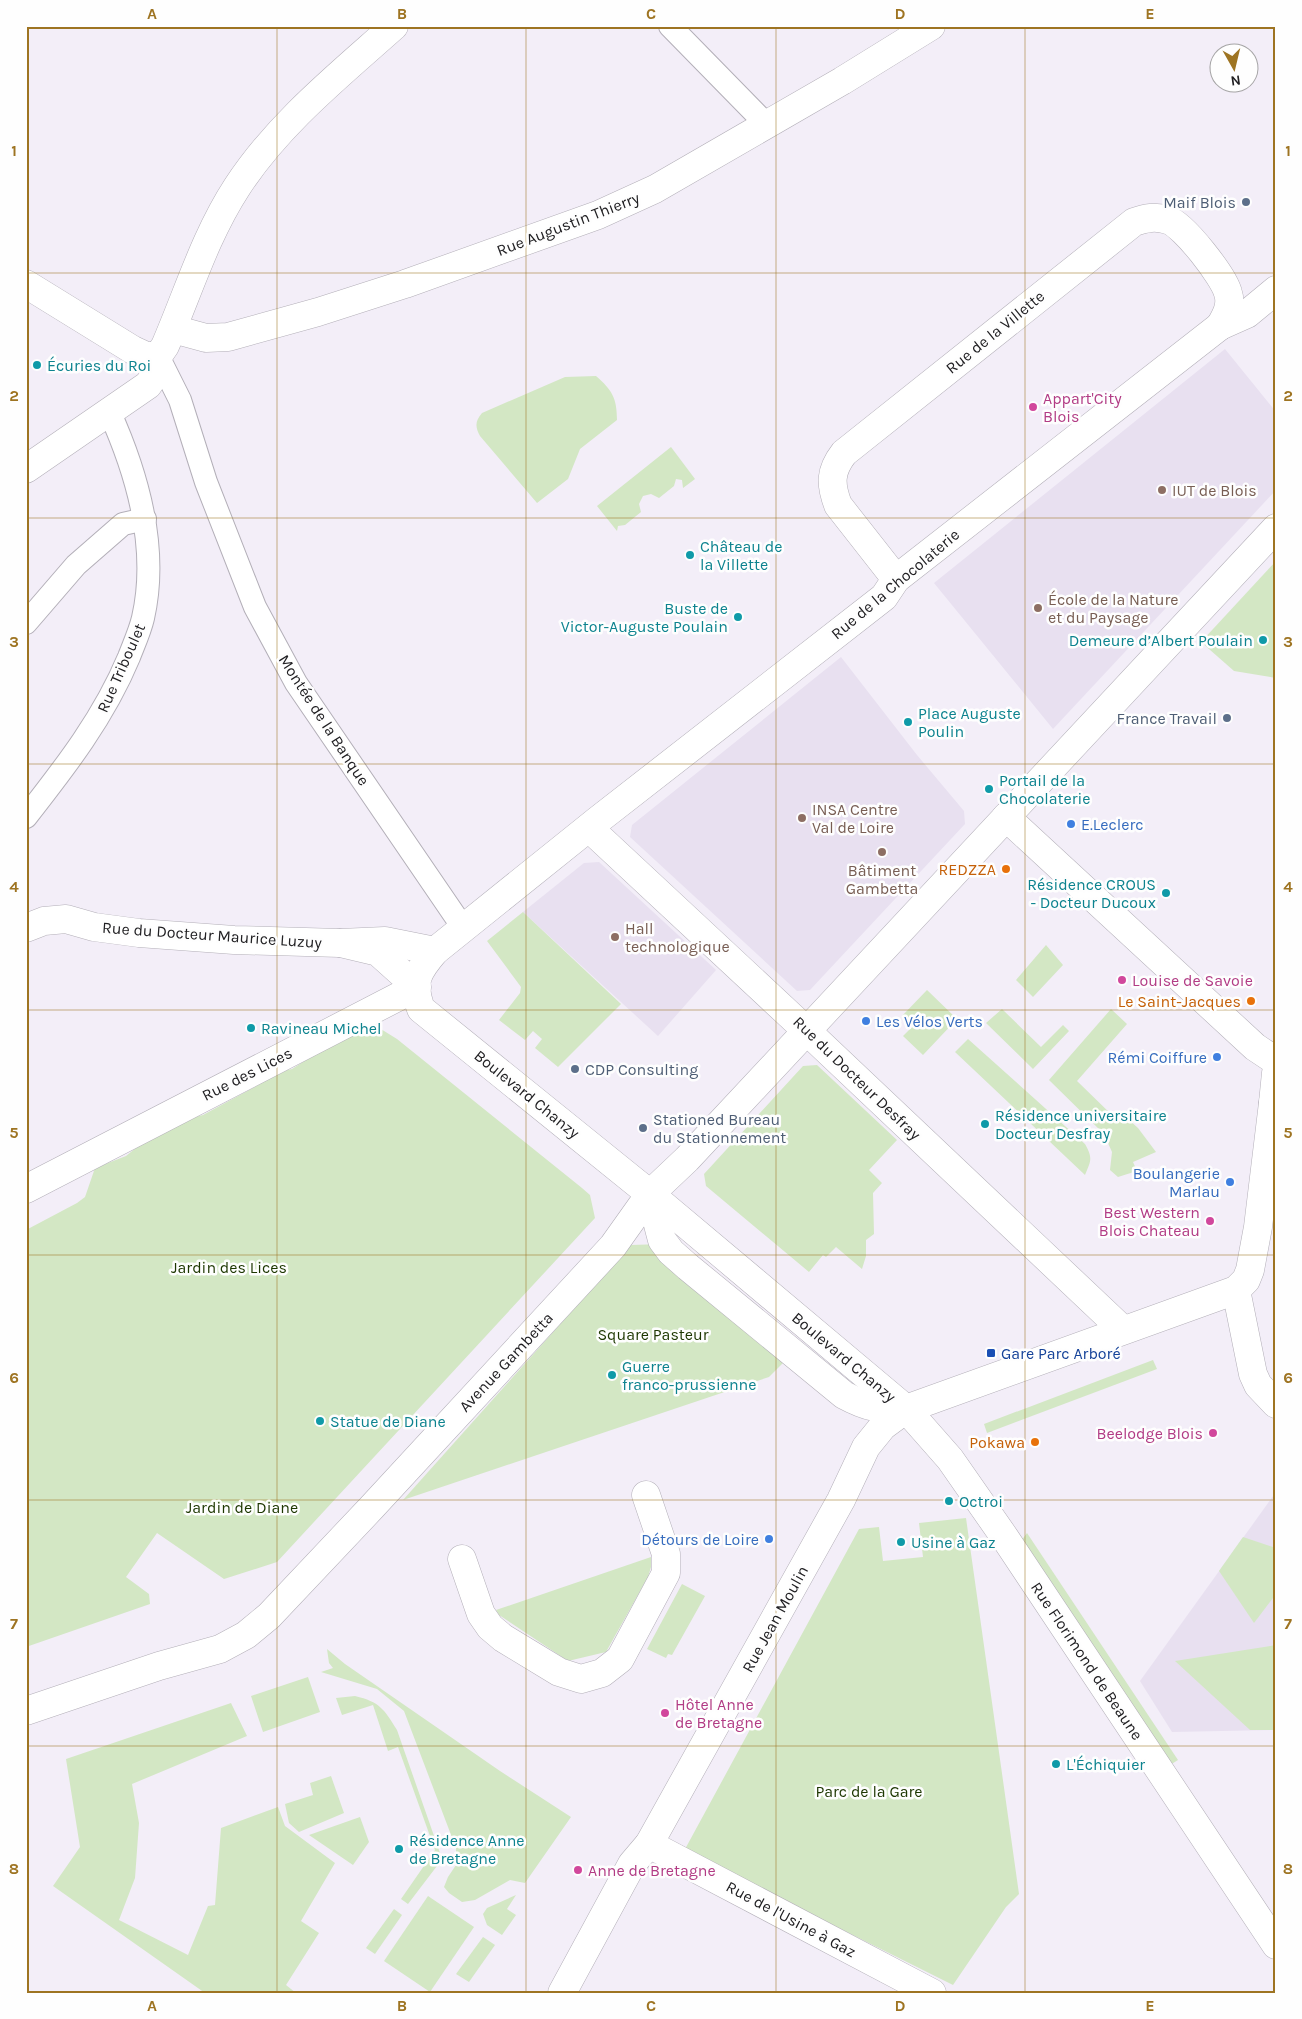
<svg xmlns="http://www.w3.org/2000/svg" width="1302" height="2019" font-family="Karla,sans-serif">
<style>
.built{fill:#e8e0f0}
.green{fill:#d3e7c4}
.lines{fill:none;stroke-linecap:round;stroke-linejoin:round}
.pedestrian-casing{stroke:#b3afb8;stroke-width:24}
.minor-casing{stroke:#b3afb8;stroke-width:29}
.tertiary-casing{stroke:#b3afb8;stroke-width:29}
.secondary-casing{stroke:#b3afb8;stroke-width:29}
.primary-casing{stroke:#b3afb8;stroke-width:29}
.pedestrian{stroke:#fff;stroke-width:22}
.minor{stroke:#fff;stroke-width:28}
.tertiary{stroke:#fff;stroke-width:28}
.secondary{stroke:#fff;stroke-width:28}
.primary{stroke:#fff;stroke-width:28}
.grid{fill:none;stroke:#9e7422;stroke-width:1;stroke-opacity:0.55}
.service-dot{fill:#5c6f8a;stroke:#fefefe;stroke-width:2}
.culture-dot{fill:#0f9aa8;stroke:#fefefe;stroke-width:2}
.hotel-dot{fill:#d1479c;stroke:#fefefe;stroke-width:2}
.education-dot{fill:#8d6e63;stroke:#fefefe;stroke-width:2}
.shop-dot{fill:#3f7fe0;stroke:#fefefe;stroke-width:2}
.food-dot{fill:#e8710a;stroke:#fefefe;stroke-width:2}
.transit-dot{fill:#1a4fb4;stroke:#fefefe;stroke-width:2}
.labels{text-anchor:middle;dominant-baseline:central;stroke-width:5;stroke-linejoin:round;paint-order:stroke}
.service-label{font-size:16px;fill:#4e5e75;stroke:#fefefe;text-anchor:end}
.street-label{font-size:16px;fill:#212023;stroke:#fefefe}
.culture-label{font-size:16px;fill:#0d838f;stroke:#fefefe;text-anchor:start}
.hotel-label{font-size:16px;fill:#b23c85;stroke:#fefefe;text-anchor:start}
.education-label{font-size:16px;fill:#785e54;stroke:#fefefe;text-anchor:start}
.shop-label{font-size:16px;fill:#366cbe;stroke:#fefefe;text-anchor:end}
.food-label{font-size:16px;fill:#c56008;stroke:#fefefe;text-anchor:end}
.park-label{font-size:16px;fill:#1d3701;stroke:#fefefe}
.transit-label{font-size:16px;fill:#164399;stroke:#fefefe;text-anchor:start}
.neatline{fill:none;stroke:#9e7422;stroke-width:2}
.grid-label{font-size:16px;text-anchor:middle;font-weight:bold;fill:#9e7422}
</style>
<rect width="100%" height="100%" fill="#f3eef8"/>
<!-- built -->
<g class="built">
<path d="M1225 349 1276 412V490L1053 729 934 583Z"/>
<path d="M841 657 917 755 964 811 965 824 810 990 797 991 630 837 632 825Z"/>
<path d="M599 862 716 970 658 1036 523 912 584 863Z"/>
<path d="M1276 1492V1730L1172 1732 1140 1681Z"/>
</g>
<!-- green -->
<g class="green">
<path d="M596 376C612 390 617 398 617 420L580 449 568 479 537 503 480 436C475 427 475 421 482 413L565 377Z"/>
<path d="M671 447 695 479 683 488 682 480 676 479 674 486 659 498 651 494 643 496 639 504 641 512 625 525 618 526 617 531 597 506Z"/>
<path d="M1276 561V678L1234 671 1201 642Z"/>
<path d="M523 912 621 1004 558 1067 535 1048 542 1039 533 1031 525 1040 499 1020 520 993 521 987 487 941Z"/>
<path d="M1046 945 1063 965 1033 997 1016 980Z"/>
<path d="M927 990 957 1019 923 1055 903 1036 913 1026 902 1016Z"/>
<path d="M1002 1009 1041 1047 1063 1025 1069 1031 1033 1069 986 1023Z"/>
<path d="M1111 1009 1127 1024 1077 1081 1114 1117 1119 1111 1138 1128 1156 1152 1133 1162 1137 1171 1118 1177 1110 1170 1112 1152 1104 1134 1049 1080Z"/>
<path d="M370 1025 376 1026 397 1039 582 1188 590 1195 595 1218 277 1562 224 1579 157 1533 126 1577 149 1594 150 1604 26 1647V1230L77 1203 85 1197 95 1168 126 1156 147 1139 183 1120 203 1115 260 1084 262 1079 273 1073 292 1069 340 1038Z"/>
<path d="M968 1039 1085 1144C1093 1158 1091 1161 1085 1175L955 1052Z"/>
<path d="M817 1065 897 1140 869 1170 882 1183 873 1193 874 1234 866 1240V1256L862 1269 836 1247 826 1257 823 1255 809 1272 706 1186 704 1174 803 1066Z"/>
<path d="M663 1244 795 1351 769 1377 403 1500 631 1245Z"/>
<path d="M1153 1360 1157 1369 987 1433 984 1424Z"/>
<path d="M966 1518 1019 1894 1006 1907 953 1985 684 1851 859 1529 879 1527 883 1561 923 1557 919 1523Z"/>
<path d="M1027 1533 1178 1760 1170 1765 1021 1541Z"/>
<path d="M1243 1537 1276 1548V1594L1254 1623 1219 1571Z"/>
<path d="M651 1557V1567L648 1577 606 1652 568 1661 499 1615 496 1610Z"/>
<path d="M682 1584 705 1596 672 1655 668 1654 666 1658 647 1649Z"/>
<path d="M1276 1645V1730H1250L1175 1661Z"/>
<path d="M327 1649 345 1664 500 1771 571 1817 525 1883 510 1880 475 1900 462 1902 449 1893 444 1887 448 1877 456 1865V1848L404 1711 377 1689 321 1672 333 1668 329 1663Z"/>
<path d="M308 1677 320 1712 263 1732 251 1696Z"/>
<path d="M355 1696C380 1702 384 1709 397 1730L440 1853V1862L408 1904 401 1899 435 1850 398 1747 388 1751 373 1705 342 1715 336 1698Z"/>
<path d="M231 1703 247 1736 132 1784 139 1823 135 1878 119 1920 188 1955 208 1906 215 1905 221 1828 278 1807 285 1826 335 1863 301 1921 319 1933 286 1985 296 1993H205L53 1886 80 1847 66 1759Z"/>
<path d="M331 1776 344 1813 299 1832 289 1823 285 1804 313 1795 310 1783Z"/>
<path d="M360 1817 369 1842 353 1865 309 1835Z"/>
<path d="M516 1895 507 1909 516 1915 502 1935 487 1925 483 1914 487 1908Z"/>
<path d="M428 1896 474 1927 430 1992 384 1961Z"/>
<path d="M394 1909 402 1915 375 1954 366 1948Z"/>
<path d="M483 1937 495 1945 469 1982 456 1974Z"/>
</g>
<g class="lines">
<defs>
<g id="pedestrian">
<path d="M670 26 767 125"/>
<path d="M158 356 180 400 206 482 255 607 296 683 464 929"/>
<path d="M26 623 76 565 123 524 145 519"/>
<path d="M26 817C66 766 104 717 129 657 134 644 140 631 143 618 159 548 138 475 109 411"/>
</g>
<g id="minor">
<path d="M26 284 133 350 146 356H158"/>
<path d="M173 329 206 338 228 337 318 312 405 284 598 215 655 189 842 81 931 26"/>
<path d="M26 469 148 385 155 375 158 356 165 346C188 293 205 236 237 187 278 124 338 76 394 26"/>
<path d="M896 579 838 505C830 484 830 471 844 453L1134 222C1146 218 1155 216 1168 220 1184 225 1224 277 1228 293 1232 305 1226 316 1220 326"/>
<path d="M1006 817 1255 1047 1276 1061"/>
<path d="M589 828 793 1018 1123 1330"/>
<path d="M26 928 44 921 66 919 94 927 139 933 234 940 340 943 385 941 435 951"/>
<path d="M26 1189 417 987 378 952 340 943"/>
<path d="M1236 1290 1253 1374 1258 1385 1276 1404"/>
<path d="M906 1409 950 1459 1003 1535 1276 1945"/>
<path d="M462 1559 481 1614 490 1627 503 1638 559 1672 581 1679 602 1673 620 1659 666 1573V1554L646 1495"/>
</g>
<path id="tertiary" d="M649 1844 932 1993"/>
<g id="secondary">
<path d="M1273 1103 1276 1073"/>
<path d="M650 1194 687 1159 1276 528"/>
<path d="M650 1194 662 1240 671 1252 688 1267 844 1395C868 1408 879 1409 906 1409"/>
<path d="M650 1194 906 1409"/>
</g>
<g id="primary">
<path d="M26 1711 159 1666 220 1649 246 1635 269 1616 372 1507 613 1246 650 1194 421 1009C411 982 417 972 435 951L598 820 884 597 896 579 1220 326 1247 314 1276 290"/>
<path d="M562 1993 632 1864 649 1844 841 1500 866 1447 883 1426 906 1409 1236 1290 1246 1280 1250 1270 1258 1227 1273 1103 1276 1099"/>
</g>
</defs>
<!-- pedestrian casing -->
<use href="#pedestrian" class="pedestrian-casing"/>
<!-- minor casing -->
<use href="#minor" class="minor-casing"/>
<!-- tertiary casing -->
<use href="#tertiary" class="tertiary-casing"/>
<!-- secondary casing -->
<use href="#secondary" class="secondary-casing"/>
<!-- primary casing -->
<use href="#primary" class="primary-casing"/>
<!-- pedestrian -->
<use href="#pedestrian" class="pedestrian"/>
<!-- minor -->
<use href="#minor" class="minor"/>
<!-- tertiary -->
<use href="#tertiary" class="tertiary"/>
<!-- secondary -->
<use href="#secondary" class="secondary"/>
<!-- primary -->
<use href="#primary" class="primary"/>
</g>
<!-- grid -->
<path class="grid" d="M277 26V1993M526 26V1993M776 26V1993M1025 26V1993M26 273H1276M26 518H1276M26 764H1276M26 1010H1276M26 1255H1276M26 1500H1276M26 1746H1276"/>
<!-- markers -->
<g class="service-dot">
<circle cx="1246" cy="202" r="5"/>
<circle cx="1227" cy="718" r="5"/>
<circle cx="575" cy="1069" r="5"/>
<circle cx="643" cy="1128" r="5"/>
</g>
<g class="culture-dot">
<circle cx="37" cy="365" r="5"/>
<circle cx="690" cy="555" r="5"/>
<circle cx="738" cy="617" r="5"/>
<circle cx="1263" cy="640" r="5"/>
<circle cx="908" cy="722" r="5"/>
<circle cx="989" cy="789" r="5"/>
<circle cx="1166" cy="893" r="5"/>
<circle cx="251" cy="1028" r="5"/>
<circle cx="985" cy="1124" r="5"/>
<circle cx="612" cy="1375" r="5"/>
<circle cx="320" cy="1421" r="5"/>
<circle cx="949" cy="1501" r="5"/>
<circle cx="901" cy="1542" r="5"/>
<circle cx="1056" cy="1764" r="5"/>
<circle cx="399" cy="1849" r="5"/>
</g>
<g class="hotel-dot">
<circle cx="1033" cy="407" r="5"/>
<circle cx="1122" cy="980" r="5"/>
<circle cx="1210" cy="1221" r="5"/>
<circle cx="1213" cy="1433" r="5"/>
<circle cx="665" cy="1713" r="5"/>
<circle cx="578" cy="1870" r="5"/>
</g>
<g class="education-dot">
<circle cx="1162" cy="490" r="5"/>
<circle cx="1038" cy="608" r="5"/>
<circle cx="802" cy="818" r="5"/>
<circle cx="882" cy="852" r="5"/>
<circle cx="615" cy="937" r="5"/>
</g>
<g class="shop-dot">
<circle cx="1071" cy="824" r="5"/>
<circle cx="866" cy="1021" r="5"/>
<circle cx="1217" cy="1057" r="5"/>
<circle cx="1230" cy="1182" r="5"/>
<circle cx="769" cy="1539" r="5"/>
</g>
<g class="food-dot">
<circle cx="1006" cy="869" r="5"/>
<circle cx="1251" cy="1001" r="5"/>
<circle cx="1035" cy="1442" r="5"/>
</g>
<rect class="transit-dot" x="986" y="1348" width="10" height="10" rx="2.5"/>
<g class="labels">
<!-- service labels -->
<g class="service-label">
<text x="1236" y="202">Maif Blois</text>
<text x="1217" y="718">France Travail</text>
<text x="585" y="1069" text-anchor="start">CDP Consulting</text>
<text x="653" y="1119" text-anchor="start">Stationed Bureau<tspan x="653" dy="18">du Stationnement</tspan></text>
</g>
<!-- street labels -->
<g class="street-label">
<text transform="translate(568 224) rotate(-21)">Rue Augustin Thierry</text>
<text transform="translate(995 332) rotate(-39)">Rue de la Villette</text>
<text transform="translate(895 584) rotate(-40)">Rue de la Chocolaterie</text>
<text transform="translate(121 668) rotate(-66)">Rue Triboulet</text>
<text transform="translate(324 720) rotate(57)">Montée de la Banque</text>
<text transform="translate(212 935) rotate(4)">Rue du Docteur Maurice Luzuy</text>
<text transform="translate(247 1074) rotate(-27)">Rue des Lices</text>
<text transform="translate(857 1078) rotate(44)">Rue du Docteur Desfray</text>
<text transform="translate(527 1094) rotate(39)">Boulevard Chanzy</text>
<text transform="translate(844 1357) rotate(40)">Boulevard Chanzy</text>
<text transform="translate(506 1362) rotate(-47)">Avenue Gambetta</text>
<text transform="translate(775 1619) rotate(-61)">Rue Jean Moulin</text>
<text transform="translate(1087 1661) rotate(56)">Rue Florimond de Beaune</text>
<text transform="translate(791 1919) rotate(28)">Rue de l'Usine à Gaz</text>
</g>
<!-- culture labels -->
<g class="culture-label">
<text x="47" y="365">Écuries du Roi</text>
<text x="700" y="546">Château de<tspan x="700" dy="18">la Villette</tspan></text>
<text x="728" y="608" text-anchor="end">Buste de<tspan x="728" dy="18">Victor-Auguste Poulain</tspan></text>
<text x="1253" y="640" text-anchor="end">Demeure d’Albert Poulain</text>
<text x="918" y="713">Place Auguste<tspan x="918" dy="18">Poulin</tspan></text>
<text x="999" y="780">Portail de la<tspan x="999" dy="18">Chocolaterie</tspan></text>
<text x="1156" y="884" text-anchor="end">Résidence CROUS<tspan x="1156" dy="18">- Docteur Ducoux</tspan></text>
<text x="261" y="1028">Ravineau Michel</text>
<text x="995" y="1115">Résidence universitaire<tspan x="995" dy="18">Docteur Desfray</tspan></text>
<text x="622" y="1366">Guerre<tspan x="622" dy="18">franco-prussienne</tspan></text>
<text x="330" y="1421">Statue de Diane</text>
<text x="959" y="1501">Octroi</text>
<text x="911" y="1542">Usine à Gaz</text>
<text x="1066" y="1764">L'Échiquier</text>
<text x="409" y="1840">Résidence Anne<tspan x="409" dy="18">de Bretagne</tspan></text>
</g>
<!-- hotel labels -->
<g class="hotel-label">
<text x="1043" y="398">Appart'City<tspan x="1043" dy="18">Blois</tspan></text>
<text x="1132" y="980">Louise de Savoie</text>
<text x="1200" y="1212" text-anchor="end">Best Western<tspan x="1200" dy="18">Blois Chateau</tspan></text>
<text x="1203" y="1433" text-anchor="end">Beelodge Blois</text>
<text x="675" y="1704">Hôtel Anne<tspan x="675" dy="18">de Bretagne</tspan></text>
<text x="588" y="1870">Anne de Bretagne</text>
</g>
<!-- education labels -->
<g class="education-label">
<text x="1172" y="490">IUT de Blois</text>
<text x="1048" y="599">École de la Nature<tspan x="1048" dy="18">et du Paysage</tspan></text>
<text x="812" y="809">INSA Centre<tspan x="812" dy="18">Val de Loire</tspan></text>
<text x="882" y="870" text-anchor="middle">Bâtiment<tspan x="882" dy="18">Gambetta</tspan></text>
<text x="625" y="928">Hall<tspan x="625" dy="18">technologique</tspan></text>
</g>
<!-- shop labels -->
<g class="shop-label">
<text x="1081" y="824" text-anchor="start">E.Leclerc</text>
<text x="876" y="1021" text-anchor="start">Les Vélos Verts</text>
<text x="1207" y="1057">Rémi Coiffure</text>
<text x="1220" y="1173">Boulangerie<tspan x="1220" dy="18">Marlau</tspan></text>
<text x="759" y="1539">Détours de Loire</text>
</g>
<!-- food labels -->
<g class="food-label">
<text x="996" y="869">REDZZA</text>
<text x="1241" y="1001">Le Saint-Jacques</text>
<text x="1025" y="1442">Pokawa</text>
</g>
<!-- park labels -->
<g class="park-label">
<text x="229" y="1267">Jardin des Lices</text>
<text x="653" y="1334">Square Pasteur</text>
<text x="242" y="1507">Jardin de Diane</text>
<text x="869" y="1791">Parc de la Gare</text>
</g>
<!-- transit labels -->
<g class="transit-label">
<text x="1001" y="1353">Gare Parc Arboré</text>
</g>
</g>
<!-- border -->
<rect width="1302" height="2019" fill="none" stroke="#fefefe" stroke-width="55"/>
<!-- north arrow -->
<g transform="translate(1234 68) rotate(172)"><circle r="24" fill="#fefefe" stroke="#a6a5a6"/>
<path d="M0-4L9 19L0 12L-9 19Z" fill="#9e7422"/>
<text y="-8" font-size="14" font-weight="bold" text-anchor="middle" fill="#212023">N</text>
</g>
<rect x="28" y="28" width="1246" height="1964" class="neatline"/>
<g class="grid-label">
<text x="152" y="19">A</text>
<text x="402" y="19">B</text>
<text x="651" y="19">C</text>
<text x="900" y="19">D</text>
<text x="1150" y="19">E</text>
<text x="14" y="156">1</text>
<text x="1288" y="156">1</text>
<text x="14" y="401">2</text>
<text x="1288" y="401">2</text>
<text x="14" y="647">3</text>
<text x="1288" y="647">3</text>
<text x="14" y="892">4</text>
<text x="1288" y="892">4</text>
<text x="14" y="1138">5</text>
<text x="1288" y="1138">5</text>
<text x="14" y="1383">6</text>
<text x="1288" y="1383">6</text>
<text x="14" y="1629">7</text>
<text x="1288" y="1629">7</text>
<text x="14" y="1874">8</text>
<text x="1288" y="1874">8</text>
<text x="152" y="2011">A</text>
<text x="402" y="2011">B</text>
<text x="651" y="2011">C</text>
<text x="900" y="2011">D</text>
<text x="1150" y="2011">E</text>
</g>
</svg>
